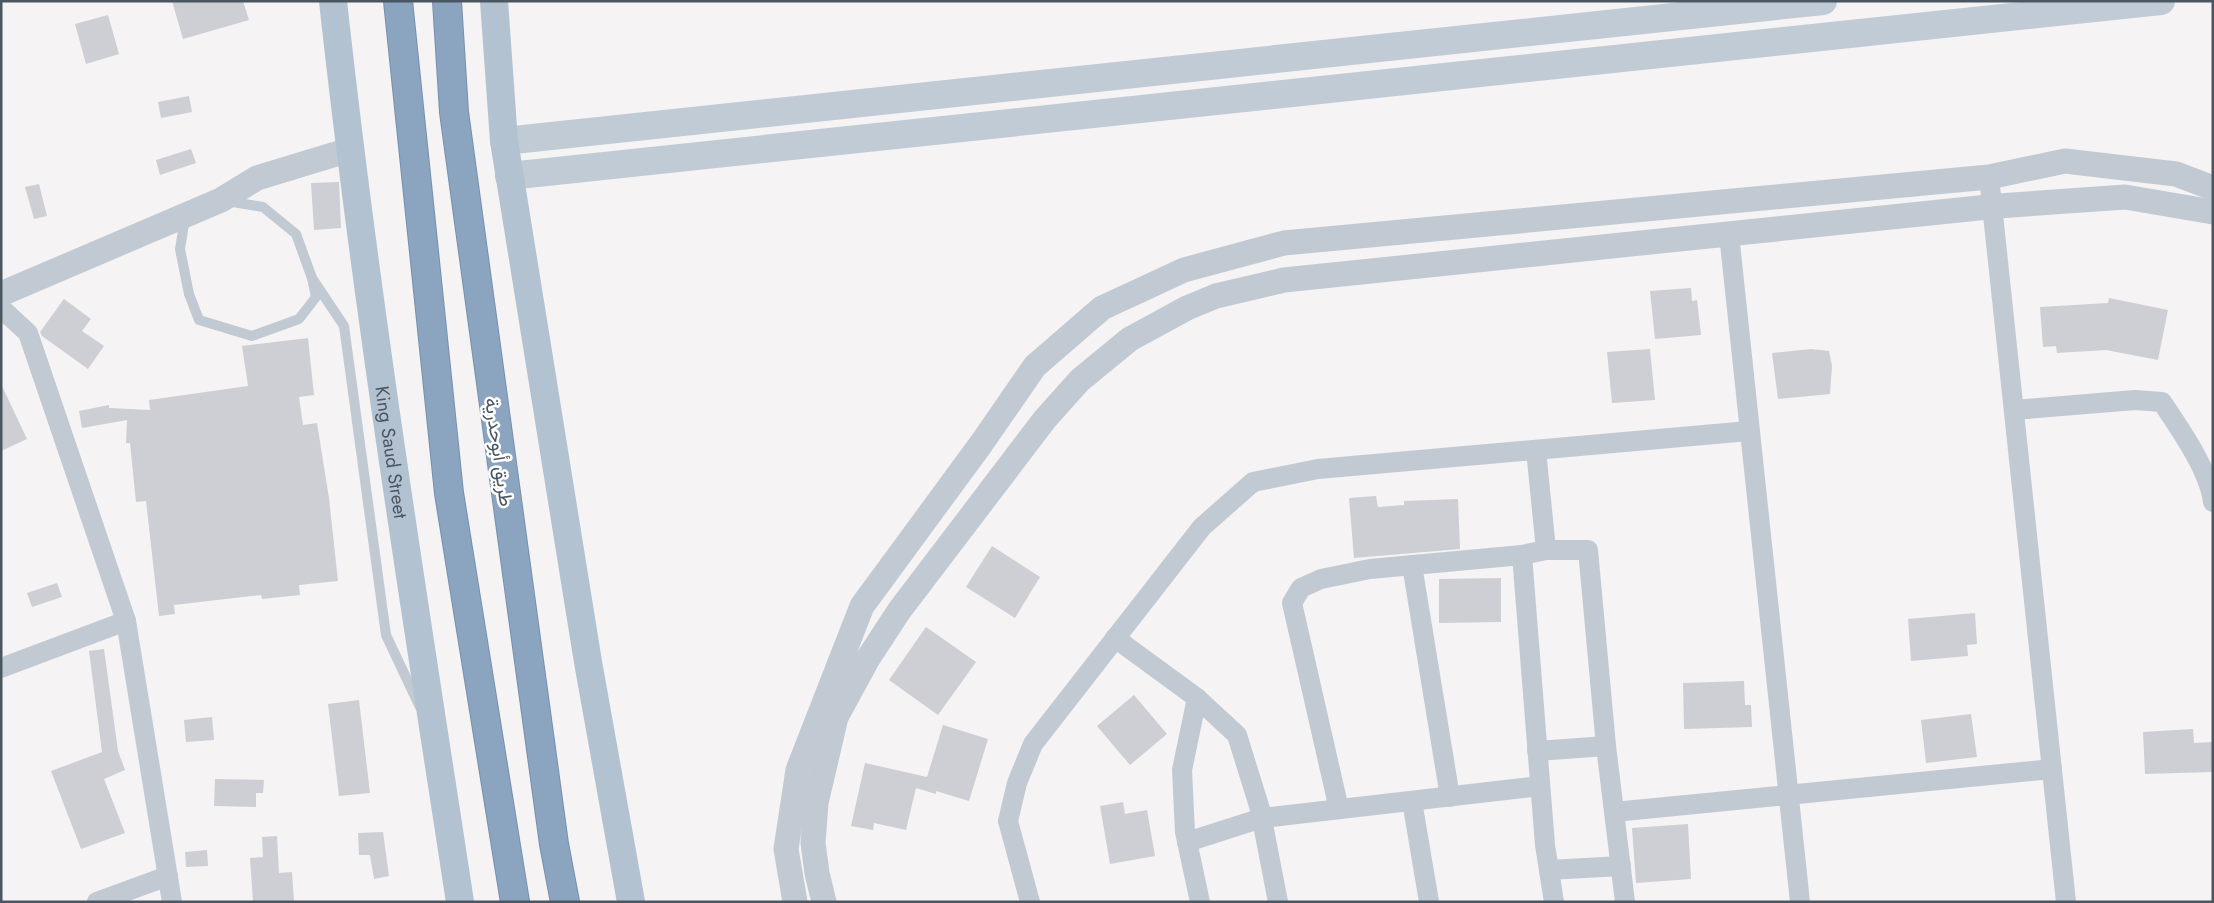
<svg xmlns="http://www.w3.org/2000/svg" width="2214" height="903" font-family="Jost,Vazirmatn,sans-serif">
<style>
.building{fill:#cdcfd5}
.lines{fill:none;stroke-linecap:round;stroke-linejoin:round}
.motorway-casing{stroke:#7690ad;stroke-width:30}
.service{stroke:#c1cad2;stroke-width:10}
.minor{stroke:#c1cad2;stroke-width:20}
.tertiary{stroke:#c1cad2;stroke-width:25}
.secondary{stroke:#c1cbd6;stroke-width:28}
.primary{stroke:#b3c2d1;stroke-width:28}
.motorway{stroke:#8ba5c1;stroke-width:28}
.labels{text-anchor:middle;dominant-baseline:central;stroke-width:5;stroke-linejoin:round;paint-order:stroke}
.street-label{font-size:19px;fill:#4a5661;stroke:#fff}
</style>
<rect width="100%" height="100%" fill="#f5f3f3"/>
<!-- building -->
<g class="building">
<path d="M172 1H243L249 20 183 39Z"/>
<path d="M108 15 119 54 86 64 75 24Z"/>
<path d="M189 96 192 112 161 118 158 102Z"/>
<path d="M191 149 196 163 160 175 156 160Z"/>
<path d="M339 182 341 228 314 230 311 183Z"/>
<path d="M39 184 47 216 34 219 25 187Z"/>
<path d="M1691 288 1692 301 1697 300 1701 335 1655 339 1650 291Z"/>
<path d="M2109 298 2168 310 2158 360 2106 350 2057 353 2056 346 2043 347 2040 307 2108 303Z"/>
<path d="M64 299 91 319 82 331 104 346 88 369 42 336 40 332Z"/>
<path d="M308 338 314 395 299 397 303 425 317 423 329 498 338 581 299 585 300 595 262 599 261 595 174 605 175 614 159 616 146 501 136 502 130 443H126L127 420 82 428 79 411 109 405V408L150 410 149 400 248 386 242 346Z"/>
<path d="M1650 349 1655 400 1612 403 1607 352Z"/>
<path d="M1811 349 1829 351 1832 366 1830 394 1778 399 1772 353Z"/>
<path d="M1 384 27 439 1 451Z"/>
<path d="M1376 496 1378 507 1404 505V501L1458 499 1460 549 1354 558 1349 498Z"/>
<path d="M992 546 1040 577 1015 618 966 587Z"/>
<path d="M1501 578V622L1439 623V579Z"/>
<path d="M57 583 62 597 32 607 27 593Z"/>
<path d="M1975 613 1977 644 1967 645 1968 656 1911 661 1908 619Z"/>
<path d="M926 627 976 662 938 715 889 680Z"/>
<path d="M104 649 118 751 125 770 104 779 125 833 81 849 51 771 102 752 89 651Z"/>
<path d="M1744 681 1745 705H1751L1752 727 1684 729 1683 683Z"/>
<path d="M1134 695 1167 734 1130 765 1097 726Z"/>
<path d="M359 700 370 793 339 796 328 704Z"/>
<path d="M1971 714 1977 757 1926 763 1921 720Z"/>
<path d="M212 717 214 740 186 742 184 720Z"/>
<path d="M943 725 988 739 969 801 936 791V794L916 788 906 830 874 823 873 830 851 826 865 763 927 777Z"/>
<path d="M2193 729 2194 743 2213 742V772L2145 774 2143 732Z"/>
<path d="M215 779 264 780 263 793H256V807L214 806Z"/>
<path d="M1123 802 1125 814 1147 810 1155 856 1110 864 1100 806Z"/>
<path d="M1688 824 1691 879 1636 883 1632 828Z"/>
<path d="M383 832 389 876 374 879 370 855H359L358 833Z"/>
<path d="M277 836 279 873 292 872 294 902H253L250 858 263 857 262 837Z"/>
<path d="M207 850 208 866 186 867 185 852Z"/>
</g>
<g class="lines">
<defs>
<g id="motorway">
<path d="M398 1 449 493 515 902"/>
<path d="M447 1 454 112 554 844 565 902"/>
</g>
</defs>
<!-- motorway casing -->
<use href="#motorway" class="motorway-casing"/>
<!-- service -->
<g class="service">
<path d="M185 218 180 249 189 294 199 320 252 336 299 319 316 297 312 278 296 234 263 207 227 201"/>
<path d="M312 278 344 326 386 635 420 707"/>
</g>
<!-- minor -->
<g class="minor">
<path d="M1989 177 2066 902"/>
<path d="M1729 234 1800 902"/>
<path d="M1 308 28 333 126 621 172 902"/>
<path d="M2014 410 2135 400 2162 402C2180 429 2209 470 2213 502"/>
<path d="M1536 450 1546 550 1522 555 1545 845 1554 902"/>
<path d="M1546 550H1588L1606 746 1625 902"/>
<path d="M1412 565 1450 797"/>
<path d="M1115 638 1197 698 1237 735 1260 809 1278 902"/>
<path d="M1 668 126 621"/>
<path d="M1197 698 1182 770 1185 832 1200 902"/>
<path d="M1537 751 1606 746"/>
<path d="M1412 801 1429 902"/>
<path d="M1339 809 1292 603 1301 588 1321 579 1370 569 1522 555"/>
<path d="M1614 812 2052 769"/>
<path d="M1187 842 1262 818 1540 786"/>
<path d="M1549 870 1621 866"/>
<path d="M97 902 168 876"/>
<path d="M1030 902 1008 821 1017 783 1033 744 1202 527 1253 482 1318 469 1749 431"/>
</g>
<!-- tertiary -->
<g class="tertiary">
<path d="M1 294 221 200 257 178 349 150"/>
<path d="M795 902 786 849 798 770 862 606 981 444 1035 366 1102 308 1184 270 1284 243 1989 177 2065 161 2176 174 2213 188"/>
<path d="M824 902 817 873 813 843 816 803 836 717 867 660 899 611 1045 419 1080 380 1130 339 1187 308 1216 296 1284 280 1998 206 2125 197 2213 212"/>
</g>
<!-- secondary -->
<g class="secondary">
<path d="M504 141 1823 1"/>
<path d="M509 176 2161 1"/>
</g>
<!-- primary -->
<g class="primary">
<path id="s1" d="M333 1C366 303 414 602 460 902"/>
<path d="M494 1 504 141 588 662 631 902"/>
</g>
<!-- motorway -->
<use href="#motorway" class="motorway"/>
</g>
<g class="labels">
<!-- street labels -->
<g class="street-label">
<text stroke="none"><textPath href="#s1" startOffset="455">King Saud Street</textPath></text>
<text transform="translate(499 452) rotate(82)">طريق أبوحدرية</text>
</g>
</g>
<!-- border -->
<rect width="2214" height="903" fill="none" stroke="#4a5661" stroke-width="5"/>
</svg>
